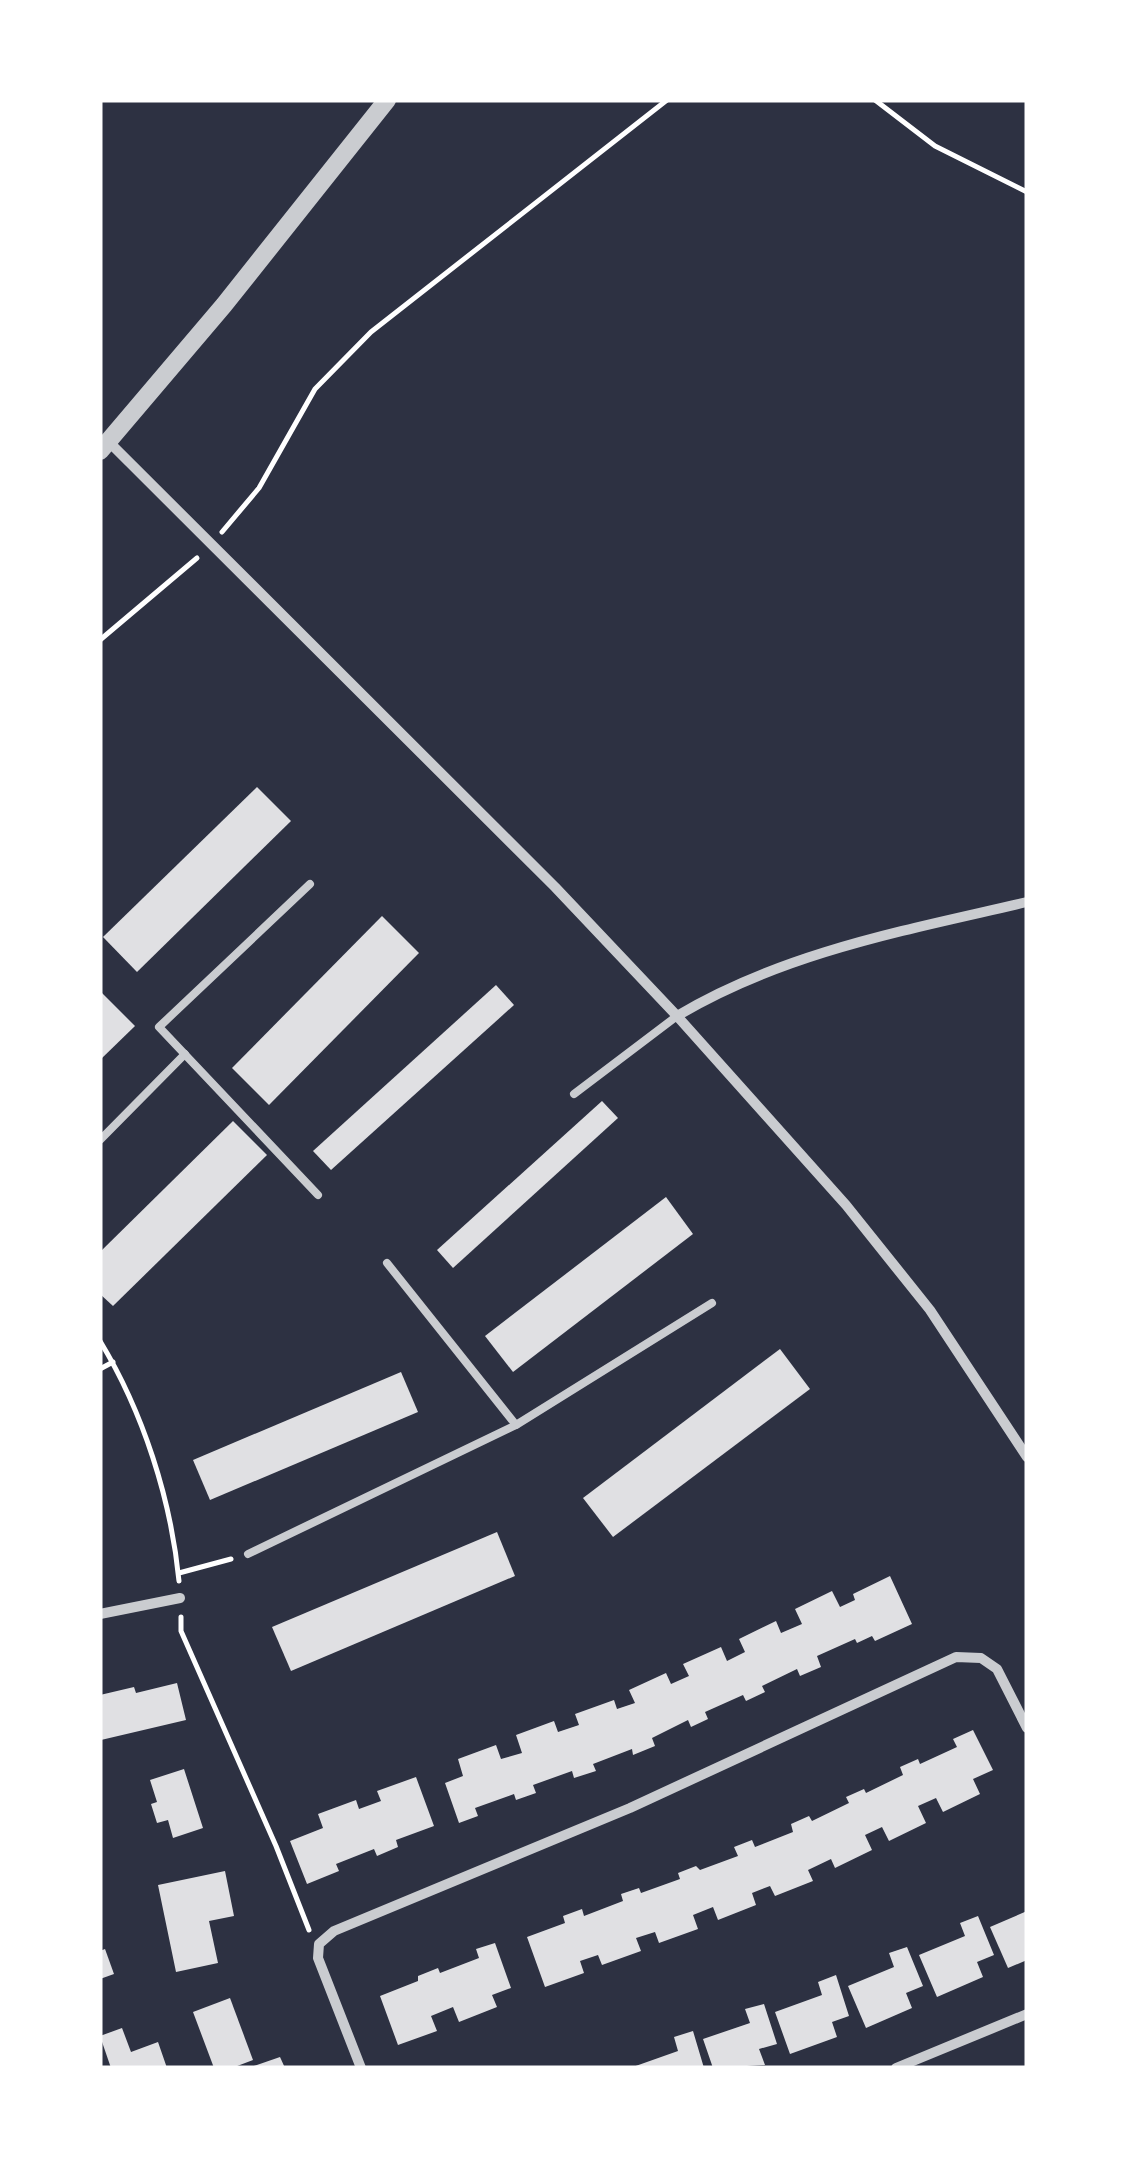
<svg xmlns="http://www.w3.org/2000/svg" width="1127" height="2168" font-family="Raleway,sans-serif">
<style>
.building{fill:#e0e0e3}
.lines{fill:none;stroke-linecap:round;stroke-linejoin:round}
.path{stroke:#fff;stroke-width:5}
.service{stroke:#caccd0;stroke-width:8}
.minor{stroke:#caccd0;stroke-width:10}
.tertiary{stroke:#caccd0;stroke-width:18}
</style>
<rect width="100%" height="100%" fill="#2d3142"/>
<!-- building -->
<g class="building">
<path d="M257 787 291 821 137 972 103 937Z"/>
<path d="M382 916 419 953 269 1105 232 1068Z"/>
<path d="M496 985 514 1005 331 1170 313 1151Z"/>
<path d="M100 991 135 1026 100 1060Z"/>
<path d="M602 1101 618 1118 453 1268 437 1250Z"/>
<path d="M233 1121 267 1155 113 1306 100 1294V1252Z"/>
<path d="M666 1197 693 1234 513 1372 485 1336Z"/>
<path d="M780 1349 810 1389 613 1537 583 1498Z"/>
<path d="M401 1372 418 1412 210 1500 193 1460Z"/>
<path d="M497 1532 515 1576 291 1671 272 1627Z"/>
<path d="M890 1576 912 1624 875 1641 872 1636 857 1643 855 1639 817 1656 821 1667 800 1676 797 1669 762 1686 765 1692 746 1701 743 1695 705 1712 708 1719 691 1727 688 1720 652 1738 655 1746 633 1755 632 1749 593 1764 596 1771 574 1778 572 1771 533 1785 536 1793 516 1800 514 1794 475 1808 478 1816 459 1823 445 1783 463 1776 458 1759 496 1745 501 1759 522 1753 516 1735 554 1721 558 1732 579 1725 575 1714 614 1700 617 1709 635 1703 629 1690 666 1673 671 1684 689 1676 683 1664 721 1647 727 1661 745 1652 739 1639 776 1621 781 1633 802 1624 795 1609 832 1591 840 1607 855 1600 853 1594Z"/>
<path d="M177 1683 186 1720 101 1740 100 1695 134 1687 136 1693Z"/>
<path d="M973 1730 993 1770 973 1779 980 1794 943 1812 936 1798 918 1806 926 1823 889 1841 882 1827 865 1835 872 1850 835 1868 831 1859 808 1870 813 1881 775 1896 770 1886 752 1893 756 1905 718 1920 713 1907 693 1915 698 1929 659 1943 655 1932 636 1938 641 1951 602 1965 598 1955 580 1961 584 1973 545 1987 527 1937 565 1923 563 1916 582 1909 584 1916 623 1901 621 1894 639 1888 641 1893 680 1879 678 1873 696 1866 700 1870 738 1856 734 1847 752 1840 755 1847 793 1832 791 1824 809 1816 812 1821 849 1803 846 1797 864 1789 866 1793 903 1775 900 1767 918 1759 920 1764 957 1747 953 1739Z"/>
<path d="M184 1769 203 1828 173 1838 168 1820 157 1823 151 1804 157 1802 150 1780Z"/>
<path d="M416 1777 434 1826 396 1840 398 1847 377 1856 374 1849 336 1864 339 1871 307 1884 290 1841 323 1828 318 1814 356 1800 359 1809 381 1801 377 1791Z"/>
<path d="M225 1871 234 1916 209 1921 218 1963 176 1972 158 1885Z"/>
<path d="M1027 1911V1960L1008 1968 990 1927Z"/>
<path d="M978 1916 994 1955 977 1962 983 1977 937 1997 919 1955 965 1936 960 1923Z"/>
<path d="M495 1943 511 1988 492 1995 497 2007 459 2022 453 2007 431 2016 437 2031 398 2045 380 1996 418 1981V1976L438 1968 440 1973 479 1958 476 1949Z"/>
<path d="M907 1947 923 1986 906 1993 912 2008 866 2028 848 1986 894 1967 889 1953Z"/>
<path d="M105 1949 114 1974 100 1979V1951Z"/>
<path d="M836 1975 849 2016 832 2022 837 2037 790 2054 775 2012 822 1995 818 1982Z"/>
<path d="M230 1998 253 2060 232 2068H214L193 2012Z"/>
<path d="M764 2004 777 2044 759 2049 765 2065 713 2068 703 2039 750 2023 745 2009Z"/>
<path d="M122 2028 131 2052 158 2042 167 2068H111L100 2036Z"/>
<path d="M693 2031 704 2068H630L678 2051 674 2037Z"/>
<path d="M280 2057 285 2068H251V2067Z"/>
</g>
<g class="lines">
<!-- path -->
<g class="path">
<path d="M875 100 935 146 1027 192"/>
<path d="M222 532 259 488 315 389 371 332 667 100"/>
<path d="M100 640 197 558"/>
<path d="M100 1341C143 1412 171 1499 179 1581"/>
<path d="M100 1369 113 1362"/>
<path d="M179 1573 231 1559"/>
<path d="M181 1617V1631L276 1846 309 1930"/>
</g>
<!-- service -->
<g class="service">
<path d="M310 884 159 1027 318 1195"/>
<path d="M574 1094 677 1016"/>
<path d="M100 1140 185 1054"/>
<path d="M516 1425 712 1303"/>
<path d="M248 1554 516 1425 387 1263"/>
</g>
<!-- minor -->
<g class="minor">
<path d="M108 441 555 887 677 1016 846 1205 930 1310 1027 1457"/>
<path d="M677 1016C784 952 907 930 1027 902"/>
<path d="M100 1614 180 1598"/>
<path d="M361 2068 318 1958 319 1944 334 1931 630 1808 956 1657 981 1658 997 1669 1027 1728"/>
<path d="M896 2068 1027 2014"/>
</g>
<!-- tertiary -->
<path class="tertiary" d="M100 451 224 305 387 100"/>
</g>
<!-- border -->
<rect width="1127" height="2168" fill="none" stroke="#ffffff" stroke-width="205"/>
</svg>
